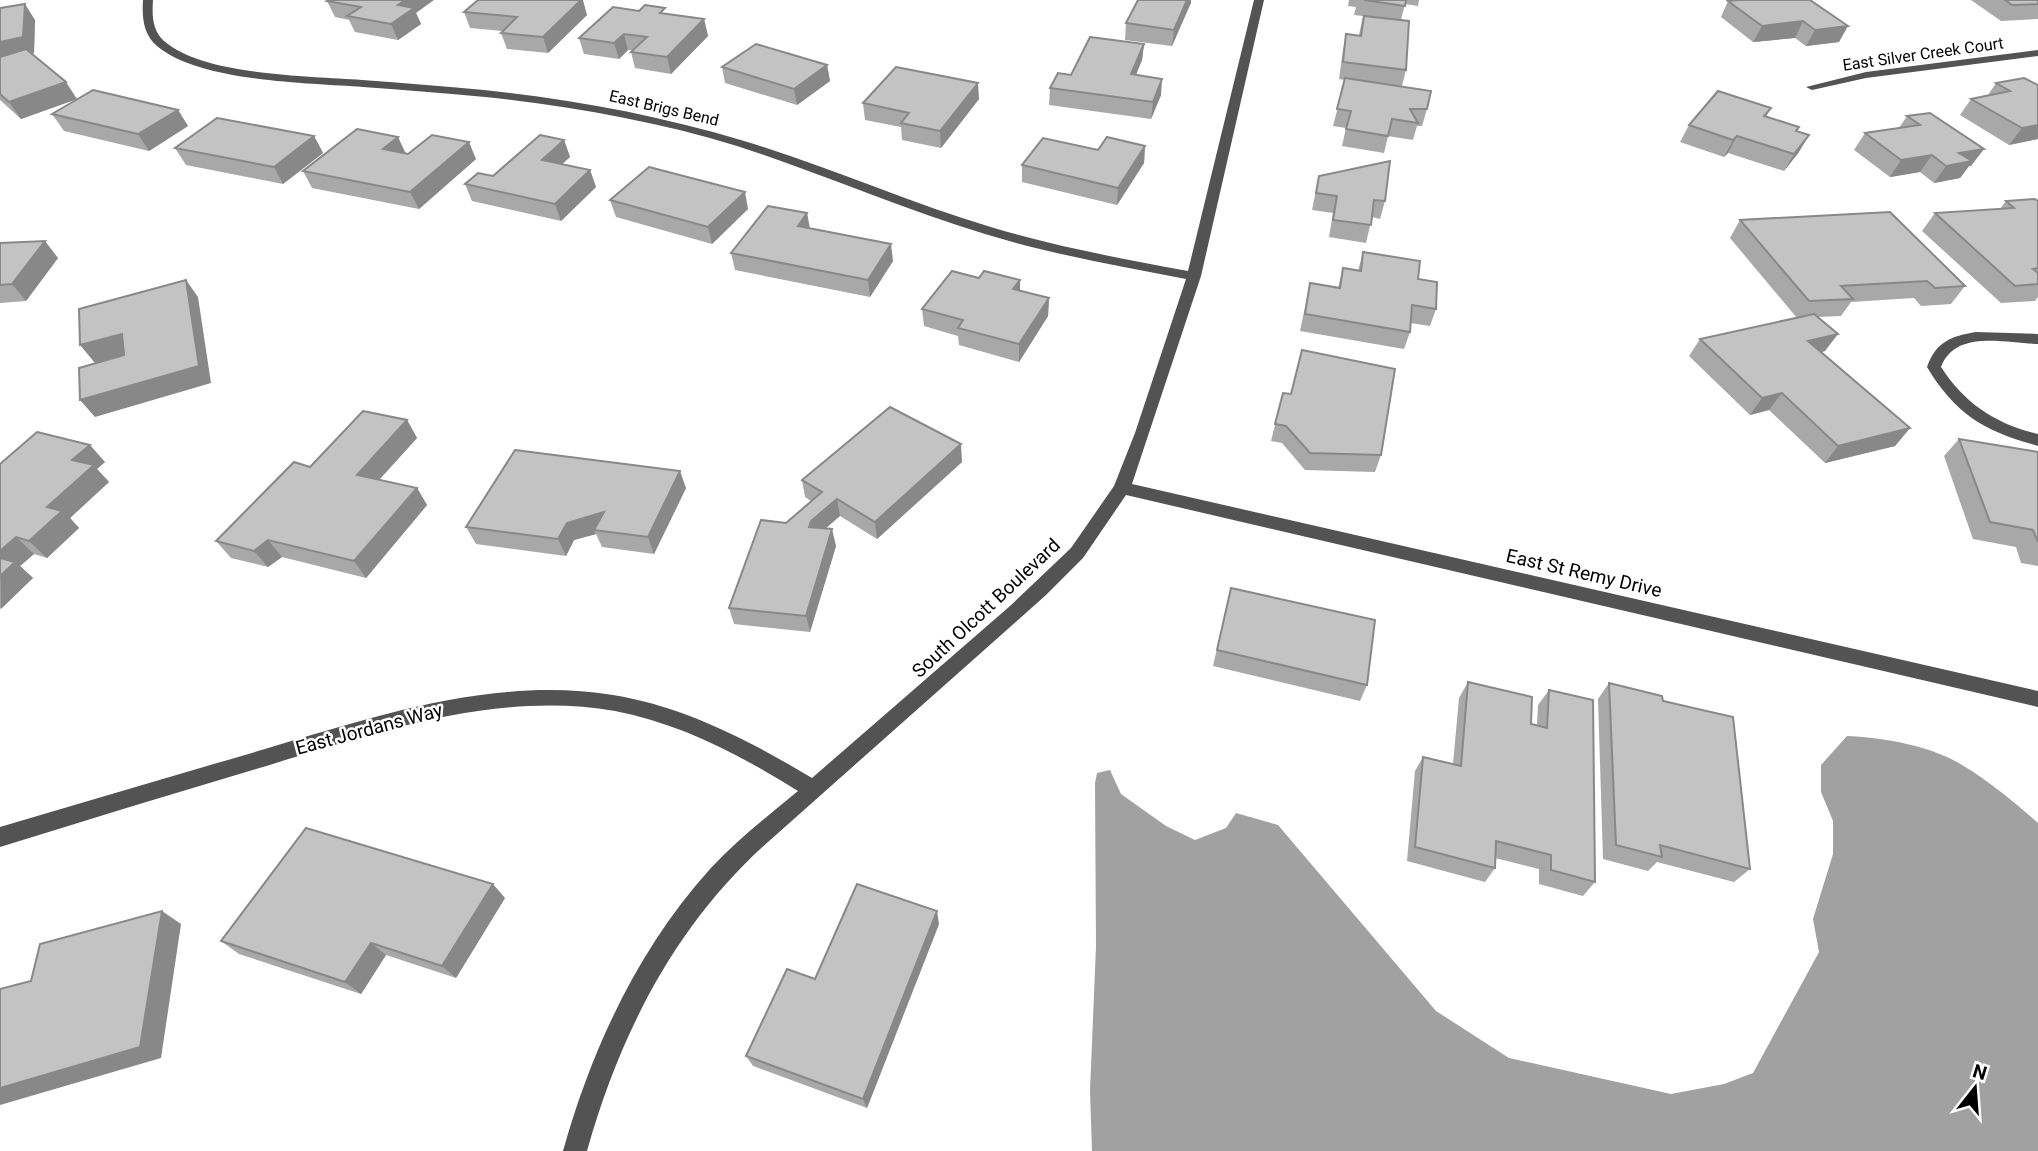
<svg xmlns="http://www.w3.org/2000/svg" width="2038" height="1151" font-family="Roboto,sans-serif">
<style>
.water{fill:#a1a1a1}
.lines{fill:none;stroke-linecap:round;stroke-linejoin:round}
.minor{fill:#535353;fill-rule:evenodd}
.wall{fill:#a8a8a8}
.shaded-wall{fill:#888}
.building{fill:#c3c3c3;stroke:#888;stroke-width:2}
.labels{text-anchor:middle;dominant-baseline:central;stroke-width:5;stroke-linejoin:round;paint-order:stroke}
.far-street-label{font-size:16px;fill:#000;stroke:#fff}
.street-label{font-size:19px;fill:#000;stroke:#fff}
</style>
<rect width="100%" height="100%" fill="#fff"/>
<!-- water -->
<path class="water" d="M1847 736C1878 737 1919 744 1947 757 1974 769 2016 803 2038 823V1151H1092L1090 1091 1096 946 1095 783 1097 773 1110 770 1121 794 1166 826 1195 840 1226 828 1236 813 1278 825 1436 1011 1509 1058 1671 1094 1724 1084 1753 1073 1819 952 1813 919 1833 854V821L1821 792V765Z"/>
<g class="lines">
<!-- minor -->
<g class="minor">
<path d="M143 0H153C152 15 152 30 164 41 204 76 310 76 362 80 403 83 443 86 484 90 571 99 659 115 744 141 828 166 909 203 994 228 1058 247 1123 259 1188 271L1254 0H1264L1201 276 1132 484 2038 691V707L1126 495 1083 558 1046 595 768 842C676 924 620 1033 587 1151H563C592 1048 638 949 710 869 737 840 768 816 798 791 740 755 682 724 615 711 497 690 374 733 263 767 175 793 88 820 0 847V827C88 801 176 775 265 749 376 716 495 676 613 695 686 707 750 741 812 778L1010 606 1071 548 1114 486 1135 433 1186 279C1119 266 1050 254 985 234 901 209 821 173 737 146 655 121 570 106 485 97 445 93 404 90 363 87 309 83 199 82 157 46 143 34 142 17 143 0Z"/>
<path d="M2038 50V56L1866 78 1812 90 1806 87 1866 72Z"/>
<path d="M1976 332 2038 334V344C2006 343 1955 329 1941 367 1965 404 1996 424 2038 434V446C1984 431 1956 415 1927 367 1936 342 1951 336 1976 332Z"/>
</g>
</g>
<!-- wall -->
<g class="wall">
<path d="M1138 0H1191L1172 46 1125 40 1126 23Z"/>
<path d="M1349 0H1419L1418 6 1405 4 1401 20 1406 70 1402 86 1427 109 1422 126H1417L1413 140 1388 136 1384 153 1342 146 1346 128 1333 126 1345 80 1339 79 1343 50 1346 34 1359 35 1363 16 1354 15 1356 7 1348 6Z"/>
<path d="M1810 0 1839 42 1806 46 1795 38 1753 42 1721 17 1728 1Z"/>
<path d="M1971 0H2038V19L2001 21Z"/>
<path d="M327 1 416 13 421 24 398 40 355 32 349 20 335 17Z"/>
<path d="M0 8 35 20 34 53 32 54 77 99 21 119 0 100Z"/>
<path d="M464 12 587 15 548 53 507 49 501 33 502 31 470 28Z"/>
<path d="M666 14 704 19 708 36 671 74 635 68 631 52 632 50H628L619 59 584 54 579 38Z"/>
<path d="M1144 44 1142 60 1136 75 1161 95 1151 119 1049 105 1050 88 1071 75Z"/>
<path d="M827 65 830 81 797 105 725 83 722 67Z"/>
<path d="M2024 78 2038 139 2009 145 1960 115 1971 99 1988 95 1996 83Z"/>
<path d="M979 99 941 148 902 140 901 127 865 120 863 103Z"/>
<path d="M1771 108 1766 117 1797 131 1799 152 1784 171 1728 153 1724 157 1680 142 1689 125Z"/>
<path d="M178 110 188 126 149 151 64 131 52 114Z"/>
<path d="M1930 113 1971 166H1969L1960 178 1934 183 1920 172 1890 177 1854 150 1865 133 1899 128 1907 116Z"/>
<path d="M314 136 323 153 283 184 186 165 175 148Z"/>
<path d="M564 140 570 157 562 164 590 170 596 187 561 221 472 201 465 184 493 176Z"/>
<path d="M1145 146 1144 163 1117 205 1022 182V165L1098 150Z"/>
<path d="M406 154 476 159 419 209 312 188 303 171Z"/>
<path d="M1319 176 1385 201 1380 219 1372 217 1366 243 1329 237 1333 213 1312 210Z"/>
<path d="M610 200 748 209 712 244 616 217Z"/>
<path d="M2006 201H2038V297L2035 301 2001 303 1922 231 1935 213 2000 209Z"/>
<path d="M807 213 810 228 893 261 870 297 735 270 731 253Z"/>
<path d="M1740 220 1965 286 1951 304 1921 306 1914 298 1851 302 1841 316 1818 317 1825 351 1822 352 1910 428 1895 446 1825 463 1769 410 1750 415 1689 356 1700 339 1797 318 1730 238Z"/>
<path d="M0 243 58 258 26 301 0 303Z"/>
<path d="M1363 252 1418 279 1436 309 1430 326 1410 323V332L1404 349 1300 331 1310 283 1338 288 1343 268 1358 271Z"/>
<path d="M1020 291 1049 298 1048 316 1019 362 959 345 958 336 924 326 922 309Z"/>
<path d="M1283 393 1381 455 1375 472 1305 470 1282 443 1271 441Z"/>
<path d="M407 420 417 438 379 480 417 488 427 505 366 578 282 557 268 567 231 558 216 541 310 467Z"/>
<path d="M1959 439 2038 452V566L2021 563 2016 547 1973 539 1944 456Z"/>
<path d="M105 462 97 469 109 482 70 518 79 528 47 558 34 554 20 566 33 578 0 609V464Z"/>
<path d="M962 462 877 539 840 516 826 528 836 546 810 632 734 624 729 608 786 523 811 501 805 497 802 480Z"/>
<path d="M686 488 654 554 602 547 596 534 574 540 566 556 476 544 466 527Z"/>
<path d="M1231 588 1367 685 1360 701 1213 666Z"/>
<path d="M1468 682 1531 724 1537 725 1538 705 1549 690 1595 882 1583 896 1539 884V869L1495 858V868L1485 882 1407 861 1415 771 1423 757 1453 764 1459 698Z"/>
<path d="M1609 683 1663 701 1750 869 1734 882 1657 862 1648 871 1603 859 1598 699Z"/>
<path d="M505 898 456 978 386 955 361 994 239 954 221 941Z"/>
<path d="M939 924 867 1108 753 1066 746 1056 815 979Z"/>
</g>
<!-- shaded-wall -->
<g class="shaded-wall">
<path d="M405 0H434L416 13 421 24 398 40 391 24 398 5Z"/>
<path d="M581 0H583L587 15 548 53 543 37Z"/>
<path d="M1187 0H1191V3L1172 46 1174 30Z"/>
<path d="M25 4 35 20 34 53 0 60V42Z"/>
<path d="M704 19 708 36 671 74 667 57Z"/>
<path d="M1803 21 1795 38 1753 42 1762 26Z"/>
<path d="M1848 26 1839 42 1806 46 1815 30Z"/>
<path d="M624 34 628 50 619 59 614 43Z"/>
<path d="M1144 44 1142 60 1129 91 1131 74Z"/>
<path d="M827 65 830 81 797 105 794 89Z"/>
<path d="M1162 79 1161 95 1151 119 1153 102Z"/>
<path d="M66 82 77 99 21 119 9 102Z"/>
<path d="M978 83 979 99 941 148 940 131Z"/>
<path d="M178 110 188 126 149 151 138 134Z"/>
<path d="M2038 125V139L2009 145 2022 128Z"/>
<path d="M1809 135 1799 152 1784 171 1794 154Z"/>
<path d="M314 136 323 153 283 184 274 167Z"/>
<path d="M1737 136 1728 153 1724 157 1733 140Z"/>
<path d="M398 137 406 154 383 149Z"/>
<path d="M564 140 570 157 548 177 542 160Z"/>
<path d="M469 142 476 159 419 209 410 192Z"/>
<path d="M1145 146 1144 163 1117 205 1118 188Z"/>
<path d="M1984 149 1971 166H1969L1960 178 1934 183 1946 166 1959 153Z"/>
<path d="M1932 155 1920 172 1890 177 1901 160Z"/>
<path d="M590 170 596 187 561 221 555 204Z"/>
<path d="M745 192 748 209 712 244 708 227Z"/>
<path d="M807 213 810 231 798 226Z"/>
<path d="M45 241 58 258 26 301 12 284Z"/>
<path d="M891 244 893 261 870 297 868 280Z"/>
<path d="M186 280 198 297 211 383 95 417 80 400 199 366Z"/>
<path d="M1020 280V297L1013 289Z"/>
<path d="M1049 298 1048 316 1019 362V344Z"/>
<path d="M122 334 136 351 95 363 80 345Z"/>
<path d="M1838 334 1825 351 1796 358 1808 341Z"/>
<path d="M1782 393 1769 410 1750 415 1762 398Z"/>
<path d="M407 420 417 438 368 492 357 475Z"/>
<path d="M1910 428 1895 446 1825 463 1838 446Z"/>
<path d="M961 444 962 462 877 539 875 522Z"/>
<path d="M90 445 105 462 97 469 109 482 70 518 79 528 47 558 29 541 72 460Z"/>
<path d="M680 471 686 488 654 554 648 537Z"/>
<path d="M417 488 427 505 366 578 354 561Z"/>
<path d="M837 499 840 516 814 538 809 527 811 521Z"/>
<path d="M604 512 594 530 596 534 574 540 566 556 558 539 567 523Z"/>
<path d="M832 529 836 546 810 632 806 616Z"/>
<path d="M16 537 34 554 20 566 33 578 1 609 0 551Z"/>
<path d="M268 540 282 557 268 567 254 551Z"/>
<path d="M493 884 505 898 456 978 442 966Z"/>
<path d="M162 911 181 924 161 1058 0 1105V1088Z"/>
<path d="M937 911 939 924 867 1108 863 1099Z"/>
<path d="M371 943 386 955 361 994 345 982Z"/>
</g>
<!-- building -->
<g class="building">
<path d="M329 0H405L398 5 414 8 391 24 347 16 361 7 327 1Z"/>
<path d="M478 0H581L543 37 501 33 517 17 464 12Z"/>
<path d="M1138 0H1187L1174 30 1126 23Z"/>
<path d="M1364 0H1406L1405 6Z"/>
<path d="M1739 0H1810L1848 26 1815 30 1803 21 1762 26 1728 1Z"/>
<path d="M2005 0H2038V4L2012 5Z"/>
<path d="M25 4 23 37 0 42V8Z"/>
<path d="M645 5 665 8 660 13 704 19 667 57 631 52 647 37 624 34 614 43 579 38 613 7 639 11Z"/>
<path d="M1364 16 1409 21 1406 70 1343 62 1346 34 1361 36Z"/>
<path d="M1090 37 1144 44 1131 74 1162 79 1153 102 1050 88 1058 73 1071 75Z"/>
<path d="M756 44 827 65 794 89 722 67Z"/>
<path d="M26 49 66 82 9 102 0 94V57Z"/>
<path d="M896 67 978 83 940 131 901 123 909 113 863 103Z"/>
<path d="M1345 78 1431 91 1427 109H1410L1418 123 1392 119 1388 136 1346 129 1351 111 1337 109Z"/>
<path d="M2024 78 2038 85V125L2022 128 1971 99 2010 91 1996 83Z"/>
<path d="M93 90 178 110 138 134 52 114Z"/>
<path d="M1718 91 1771 108 1764 116 1799 127 1796 131 1809 135 1794 154 1737 136 1733 140 1689 125Z"/>
<path d="M1930 113 1984 149 1959 153 1972 161 1946 166 1932 155 1901 160 1865 133 1920 125 1907 116Z"/>
<path d="M217 118 314 136 274 167 175 148Z"/>
<path d="M357 129 398 137 383 149 408 154 432 135 469 142 410 192 303 171Z"/>
<path d="M540 135 564 140 542 160 590 170 555 204 465 184 478 173 493 176Z"/>
<path d="M1107 137 1145 146 1118 188 1022 165 1043 138 1098 150Z"/>
<path d="M1390 161 1385 201 1374 200 1371 225 1333 220 1337 196 1316 193 1319 176Z"/>
<path d="M649 167 745 192 708 227 610 200Z"/>
<path d="M2035 199 2038 201V268L2033 269 2038 273V284L2015 286 1935 213 2014 208 2006 201Z"/>
<path d="M768 206 807 213 798 226 891 244 868 280 731 253Z"/>
<path d="M1890 212 1965 286 1935 288 1927 281 1841 286 1853 299 1809 301 1740 220Z"/>
<path d="M45 241 12 284 0 285V243Z"/>
<path d="M1363 252 1420 261 1418 279 1437 282 1436 309 1412 305 1410 332 1305 314 1310 283 1340 288 1343 268 1361 271Z"/>
<path d="M952 271 979 278 984 271 1020 280 1013 289 1049 298 1019 344 958 328 963 320 922 309Z"/>
<path d="M186 280 199 366 80 400 79 368 124 355 122 334 80 345 79 309Z"/>
<path d="M1814 314 1838 334 1808 341 1910 428 1838 446 1782 393 1762 398 1700 339Z"/>
<path d="M1302 350 1395 369 1381 455 1310 453 1286 426 1275 424 1283 393 1291 394Z"/>
<path d="M890 407 961 444 875 522 837 499 811 521 809 527 832 529 806 616 729 608 761 520 786 523 822 492 802 480Z"/>
<path d="M363 411 407 420 357 475 417 488 354 561 268 540 254 551 216 541 294 462 310 467Z"/>
<path d="M37 432 90 445 72 460 94 465 47 507 62 511 29 541 16 537 0 551V464Z"/>
<path d="M1959 439 2038 452V542L2033 530 1990 522Z"/>
<path d="M515 450 680 471 648 537 594 530 604 512 567 523 558 539 466 527Z"/>
<path d="M0 558 15 562 0 576Z"/>
<path d="M1231 588 1375 620 1367 685 1217 650Z"/>
<path d="M1468 682 1532 697 1531 724 1547 728 1549 690 1593 700 1595 882 1551 870V855L1496 841 1495 868 1415 847 1423 757 1461 766Z"/>
<path d="M1609 683 1662 696 1663 701 1733 717 1750 869 1660 845 1662 857 1616 845Z"/>
<path d="M306 828 493 884 442 966 371 943 345 982 221 941Z"/>
<path d="M857 884 937 911 863 1099 746 1056 787 969 815 979Z"/>
<path d="M162 911 140 1047 0 1088V989L31 981 40 944Z"/>
</g>
<g class="labels">
<!-- far-street labels -->
<g class="far-street-label">
<text transform="translate(1923 54) rotate(-8)">East Silver Creek Court</text>
<text transform="translate(664 108) rotate(13)">East Brigs Bend</text>
</g>
<!-- street labels -->
<g class="street-label">
<text transform="translate(1584 573) rotate(13)">East St Remy Drive</text>
<text transform="translate(986 608) rotate(-43)">South Olcott Boulevard</text>
<text transform="translate(369 729) rotate(-15)">East Jordans Way</text>
</g>
</g>
<!-- north arrow -->
<g transform="translate(1975 1088) rotate(17)" stroke="#ffffff" stroke-width="5" paint-order="stroke">
<path d="M0-5L12 26L0 18L-12 26Z" fill="#000000"/>
<text y="-10" font-size="19" font-weight="bold" text-anchor="middle" fill="#000000">N</text>
</g>
</svg>
